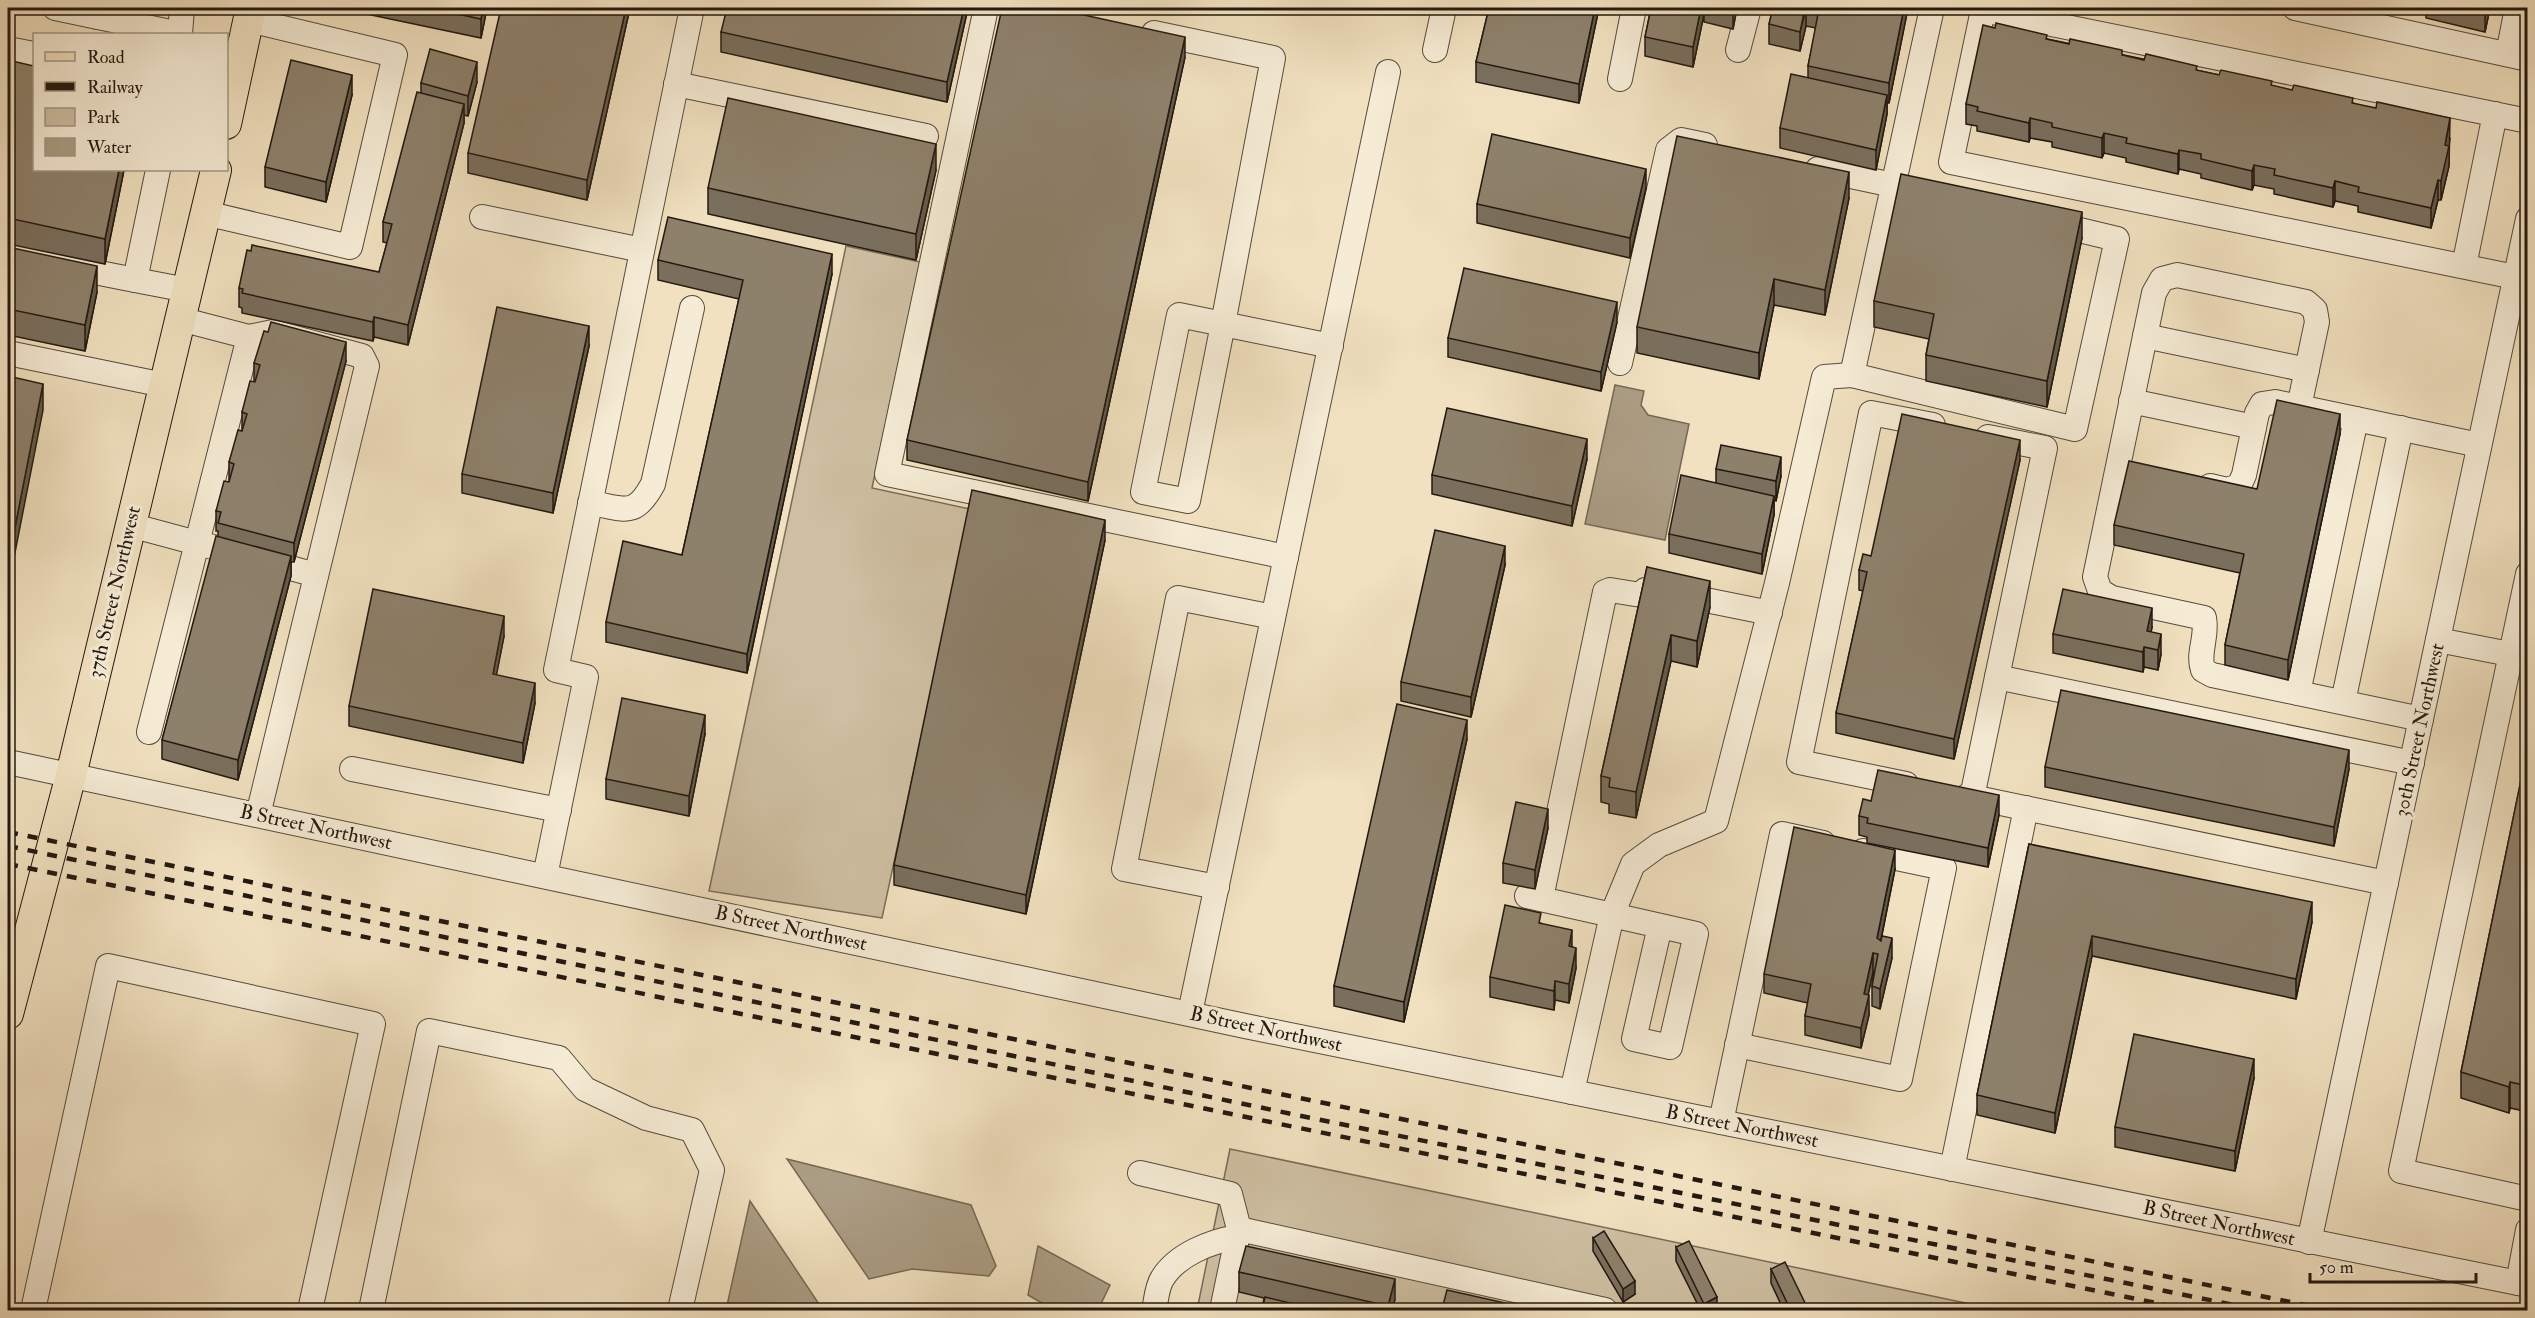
<svg xmlns="http://www.w3.org/2000/svg" width="2535" height="1318" font-family="'IM FELL Double Pica',serif">
<style>
.green{fill:#cebfa2;stroke:#786c59;stroke-width:1.5}
.water{fill:#ab9d84;stroke:#756856;stroke-width:1.5}
.lines{fill:none;stroke-linecap:round;stroke-linejoin:round}
.minor-casing{stroke:#564b3c;stroke-width:26}
.major-casing{stroke:#231910;stroke-width:32}
.minor{stroke:#f6ecd6;stroke-width:24}
.major{stroke:#f1e1c0;stroke-width:30}
.rail{stroke:#231910;stroke-width:4.5;stroke-dasharray:10 10;stroke-linecap:butt}
.wall{fill:#7a6f5d;stroke:#231910;stroke-width:1.5}
.shaded-wall{fill:#635a4c;stroke:#231910;stroke-width:1.5}
.building{fill:#8e816c;stroke:#231910;stroke-width:1.5}
.labels{text-anchor:middle;dominant-baseline:central;stroke-width:6;stroke-linejoin:round;paint-order:stroke}
.street-label{font-size:20px;fill:#231910;stroke:#f6ecd6}
</style>
<rect width="100%" height="100%" fill="#f1e1c0"/>
<filter id="stains"><feTurbulence type="fractalNoise" baseFrequency=".00333" numOctaves="4"/><feColorMatrix values="0 0 0 0 .2 0 0 0 0 .09 0 0 0 0 .02 0 0 0 .5 -.17"/></filter>
<radialGradient id="worn" r=".72"><stop offset=".6" stop-color="#630" stop-opacity="0"/><stop offset="1" stop-color="#630" stop-opacity=".3"/></radialGradient>
<!-- green -->
<g class="green">
<path d="M846 246 920 262 872 488 970 509 882 918 709 891Z"/>
<path d="M1230 1149 1999 1310H1197Z"/>
</g>
<!-- water -->
<g class="water">
<path d="M1615 385 1644 391 1641 405 1648 415 1689 424 1665 540 1585 524Z"/>
<path d="M787 1159 971 1205 996 1266 989 1276 912 1269 869 1279Z"/>
<path d="M750 1201 823 1310H726Z"/>
<path d="M1038 1246 1110 1285 1098 1310H1054L1028 1295Z"/>
</g>
<g class="lines">
<defs>
<g id="minor">
<path d="M55 8 98 17"/>
<path d="M99 8 98 17 180 34 182 8"/>
<path d="M986 8 887 474 1286 557"/>
<path d="M1932 8 1852 375 2075 429 2117 239 2050 223"/>
<path d="M2295 8 2528 59"/>
<path d="M1154 33 1273 58 1223 324 1179 315 1143 492 1188 501 1223 324 1331 346"/>
<path d="M8 49 34 54"/>
<path d="M1435 50 1444 8"/>
<path d="M1738 50 1749 8"/>
<path d="M2508 54 2517 8"/>
<path d="M1620 79 1634 8"/>
<path d="M676 84 926 136"/>
<path d="M1818 169 1893 185"/>
<path d="M158 170 135 280 187 290"/>
<path d="M205 213 350 247 395 55 249 20"/>
<path d="M482 217 642 250"/>
<path d="M8 255 135 280"/>
<path d="M2464 266 2495 114"/>
<path d="M2515 277 1951 162 1983 10 2528 121"/>
<path d="M2145 336 2307 370"/>
<path d="M249 337 273 332 362 356 367 366 258 815"/>
<path d="M8 353 164 385"/>
<path d="M1620 363 1668 150 1681 140 1705 145"/>
<path d="M2131 401 2254 427"/>
<path d="M1988 437 2045 448 1997 677 2412 763"/>
<path d="M2210 486 2227 490 2239 486 2244 475 2257 413 2262 404 2275 402 2299 407"/>
<path d="M590 503C625 508 634 519 653 484L692 308"/>
<path d="M130 525 197 543 249 337 180 319"/>
<path d="M261 560 316 575"/>
<path d="M2528 574 2401 1171 2528 1199"/>
<path d="M2438 640 2525 657"/>
<path d="M2298 693 2356 419"/>
<path d="M2343 702 2401 428"/>
<path d="M2421 719 2212 675 2203 670C2197 653 2208 637 2204 618L2112 598 2100 591 2095 577 2154 293 2162 279 2177 275 2306 302 2315 310 2317 322 2299 407 2479 445"/>
<path d="M149 732 197 543 213 547"/>
<path d="M8 762 1245 1026 2528 1285"/>
<path d="M352 769 559 810"/>
<path d="M1906 784 1799 762 1871 413 1933 425"/>
<path d="M1967 796 2386 883"/>
<path d="M1972 797 1997 677"/>
<path d="M545 876 586 677 556 670 692 8"/>
<path d="M1217 887 1124 869 1178 598 1273 617"/>
<path d="M1527 896 1612 915 1633 864 1659 845 1716 821 1777 583 1824 377 1852 375"/>
<path d="M1541 898 1605 592 1610 590 1641 595 1645 590 1651 589 1770 613"/>
<path d="M1190 1013 1388 72"/>
<path d="M1737 1045 1900 1079 1944 868 1863 851"/>
<path d="M1572 1092 1612 915 1696 934 1670 1047 1634 1039 1660 926"/>
<path d="M1721 1122 1782 834 1823 843"/>
<path d="M1952 1169 2026 808"/>
<path d="M1140 1173 1230 1194 1239 1229"/>
<path d="M2309 1242 2528 219"/>
<path d="M2518 1283 2528 1230"/>
<path d="M33 1310 108 966 373 1024 310 1310"/>
<path d="M371 1310 429 1031 559 1058 585 1089 646 1118 692 1130 712 1170 680 1310"/>
<path d="M1154 1310C1156 1301 1157 1287 1162 1279 1176 1255 1211 1241 1238 1237"/>
<path d="M1222 1310 1239 1229 1605 1310"/>
</g>
<g id="major">
<path d="M226 124 251 8"/>
<path d="M8 1014 71 775 216 170"/>
</g>
</defs>
<!-- minor casing -->
<use href="#minor" class="minor-casing"/>
<!-- major casing -->
<use href="#major" class="major-casing"/>
<!-- minor -->
<use href="#minor" class="minor"/>
<!-- major -->
<use href="#major" class="major"/>
<!-- rail -->
<g class="rail">
<path d="M8 832 2329 1310"/>
<path d="M8 846 1311 1118 2259 1310"/>
<path d="M8 864 2190 1310"/>
</g>
</g>
<!-- wall -->
<g class="wall">
<path d="M338 8H487L481 38Z"/>
<path d="M630 8 587 200 468 173V153Z"/>
<path d="M968 8 947 102 721 52V32Z"/>
<path d="M1489 8H1599L1579 103 1476 82V62Z"/>
<path d="M1651 8H1737L1733 29 1704 22V14L1693 67 1645 56V37Z"/>
<path d="M1773 8H1908L1889 103H1887V114L1876 170 1780 148V128L1808 77V66L1816 28 1806 26 1800 51 1769 44V24Z"/>
<path d="M2426 8H2490L2485 32 2426 18Z"/>
<path d="M1995 28 2353 103 2450 138 2449 147V166L2441 200H2438L2431 228 2358 212V206L2335 201 2333 207 2274 194V189L2254 185 2252 190 2201 178V174L2179 169 2178 174 2126 162V158L2104 153 2102 158 2052 147V142L2030 138 2029 142 1977 131V126L1966 124V104Z"/>
<path d="M1185 57 1088 501 907 460V440Z"/>
<path d="M8 81 34 170H124L105 264 8 244Z"/>
<path d="M477 82 468 116 464 115V123L408 345 374 337 373 341 242 313V308L239 307V288L379 272 387 243 383 242V222L421 93V83Z"/>
<path d="M352 95 326 202 265 187V167Z"/>
<path d="M936 170 916 260 708 214V188Z"/>
<path d="M1646 188 1630 258 1477 223V204Z"/>
<path d="M1849 198 1825 315 1774 305 1759 379 1637 353V327Z"/>
<path d="M2082 238 2047 407 1926 381V355L1929 339 1874 327V301Z"/>
<path d="M8 247 97 292 85 351 8 335Z"/>
<path d="M658 260 832 274 747 673 606 642V622L682 555 739 299 658 280Z"/>
<path d="M1617 322 1601 391 1448 357V338Z"/>
<path d="M589 346 553 513 462 493V474Z"/>
<path d="M346 361 294 562H291V576L238 780 162 759V740L218 537V531H216V511L229 482V462L242 431V412L254 382V363Z"/>
<path d="M2340 434 2288 680 2225 665V645L2240 573 2114 545V525L2257 489Z"/>
<path d="M1587 459 1572 526 1432 494V475Z"/>
<path d="M2020 460 1954 759 1836 733V713L1863 591 1859 590V570L1871 556Z"/>
<path d="M1716 469 1781 476 1776 501 1774 500V515L1762 574 1669 553V534L1716 483Z"/>
<path d="M1105 540 1026 914 894 885V865Z"/>
<path d="M1505 565 1471 717 1401 701V682Z"/>
<path d="M1647 567 1710 607 1697 667 1671 661 1636 818 1609 813V804L1601 802V776Z"/>
<path d="M2152 627 2151 632 2161 654 2158 670 2144 667 2143 672 2053 653V634Z"/>
<path d="M504 636 496 675 535 703 523 763 349 726V706Z"/>
<path d="M705 734 689 816 606 799V779Z"/>
<path d="M1467 739 1404 1022 1334 1006V986Z"/>
<path d="M2528 746V1112L2510 1108 2509 1113 2461 1098V1072Z"/>
<path d="M2045 767 2349 769 2334 846 2045 787Z"/>
<path d="M1871 801 1999 815 1988 867 1867 843V837L1859 835V816Z"/>
<path d="M1548 828 1535 889 1503 883V863Z"/>
<path d="M2029 844 2312 922 2296 999 2092 956 2055 1133 1977 1115V1095Z"/>
<path d="M1895 869 1881 940 1892 958 1880 1009 1872 1006V986L1874 973 1873 972 1868 995 1869 1015 1861 1048 1805 1035V1016L1808 1003 1764 993V974Z"/>
<path d="M1541 923 1572 947 1576 968 1569 1003 1555 1000 1554 1010 1490 997V977Z"/>
<path d="M2254 1078 2235 1171 2115 1147V1127Z"/>
<path d="M1593 1238 1635 1294 1623 1302 1593 1251Z"/>
<path d="M1676 1247 1717 1311H1701L1676 1261Z"/>
<path d="M1771 1269 1809 1311H1784L1771 1283Z"/>
<path d="M1239 1272 1395 1299 1392 1311H1262L1264 1298 1239 1292Z"/>
</g>
<!-- shaded-wall -->
<g class="shaded-wall">
<path d="M483 8H487L481 38V19Z"/>
<path d="M626 8H630L587 200V180Z"/>
<path d="M964 8H968L947 102V82Z"/>
<path d="M1595 8H1599L1579 103V84Z"/>
<path d="M1701 8H1704V14L1693 67V47Z"/>
<path d="M1733 8H1737L1733 29Z"/>
<path d="M1806 8V26L1800 51V32Z"/>
<path d="M1904 8H1908L1889 103V83Z"/>
<path d="M2486 8H2490L2485 32V12Z"/>
<path d="M1185 37V57L1088 501V482Z"/>
<path d="M477 62V82L468 116V96Z"/>
<path d="M352 75V95L326 202V182Z"/>
<path d="M1887 95V114L1876 170V150Z"/>
<path d="M464 104V123L408 345V325Z"/>
<path d="M2030 118V138L2029 142V123Z"/>
<path d="M2450 118 2449 166 2441 200V181L2445 145Z"/>
<path d="M2104 133V153L2102 158V138Z"/>
<path d="M936 144V170L916 260V234Z"/>
<path d="M2179 150V169L2178 174V154Z"/>
<path d="M2254 165V185L2252 190V171Z"/>
<path d="M1646 169V188L1630 258V238Z"/>
<path d="M119 170H124L105 264V239Z"/>
<path d="M1849 172V198L1825 315V290Z"/>
<path d="M2438 180V200L2431 228V208Z"/>
<path d="M2335 181V201L2333 207V188Z"/>
<path d="M2082 212V238L2047 407V381Z"/>
<path d="M832 254V274L747 673V654Z"/>
<path d="M97 266V292L85 351V325Z"/>
<path d="M1774 279V305L1759 379V353Z"/>
<path d="M1617 302V322L1601 391V372Z"/>
<path d="M374 317V337L373 341V322Z"/>
<path d="M589 326V346L553 513V493Z"/>
<path d="M346 342V361L294 562V543Z"/>
<path d="M43 384V410L8 588V563Z"/>
<path d="M2340 414V434L2288 680V660Z"/>
<path d="M1587 439V459L1572 526V506Z"/>
<path d="M2020 440V460L1954 759V739Z"/>
<path d="M1781 457V476L1776 501V481Z"/>
<path d="M1774 496V515L1762 574V554Z"/>
<path d="M1105 520V540L1026 914V895Z"/>
<path d="M1505 546V565L1471 717V697Z"/>
<path d="M291 556V576L238 780V760Z"/>
<path d="M1710 581V607L1697 667V641Z"/>
<path d="M2152 608V627L2148 648 2147 631Z"/>
<path d="M504 616V636L493 693V674Z"/>
<path d="M2161 634V654L2158 670V650Z"/>
<path d="M1671 635V661L1636 818V792Z"/>
<path d="M2144 647V667L2143 672V652Z"/>
<path d="M11 652V678L8 694V668Z"/>
<path d="M535 683V703L523 763V743Z"/>
<path d="M705 715V734L689 816V796Z"/>
<path d="M1467 720V739L1404 1022V1002Z"/>
<path d="M2349 750V769L2334 846V827Z"/>
<path d="M1999 795V815L1988 867V848Z"/>
<path d="M1548 809V828L1535 889V870Z"/>
<path d="M1895 850V869L1878 954 1877 938Z"/>
<path d="M2312 902V922L2296 999V979Z"/>
<path d="M1572 930V949L1569 946Z"/>
<path d="M2092 936V956L2055 1133V1113Z"/>
<path d="M1892 938V958L1880 1009V989Z"/>
<path d="M1576 948V968L1569 1003V984Z"/>
<path d="M1873 953V972L1864 1014V994Z"/>
<path d="M1555 981V1000L1554 1010V991Z"/>
<path d="M1869 995V1015L1861 1048V1028Z"/>
<path d="M2254 1059V1078L2235 1171V1151Z"/>
<path d="M2510 1082V1108L2509 1113V1087Z"/>
<path d="M1395 1279V1299L1392 1311H1388V1306Z"/>
<path d="M1635 1281V1294L1623 1302V1289Z"/>
<path d="M1717 1297V1311H1704V1304Z"/>
</g>
<!-- building -->
<g class="building">
<path d="M429 8H483L481 19Z"/>
<path d="M501 8H626L587 180 468 153Z"/>
<path d="M727 8H964L947 82 721 32Z"/>
<path d="M1002 8H1052L1185 37 1088 482 907 440Z"/>
<path d="M1489 8H1595L1579 84 1476 62Z"/>
<path d="M1651 8H1701L1693 47 1645 37Z"/>
<path d="M1773 8H1805L1800 32 1769 24Z"/>
<path d="M1812 8H1904L1889 83 1808 66 1819 9Z"/>
<path d="M2464 8H2486L2485 12Z"/>
<path d="M1996 23 2047 35 2046 39 2069 44 2070 39 2122 50V55L2144 60 2146 54 2197 66 2196 70 2219 75 2221 70 2272 81 2271 85 2292 90 2294 85 2353 98 2352 103 2376 108 2377 102 2450 118 2445 145 2449 146 2441 181 2438 180 2431 208 2358 192 2359 187 2335 181 2333 188 2274 175 2275 169 2254 165 2252 171 2201 159V154L2179 150 2178 154 2126 143 2127 138 2104 133 2102 138 2052 127V123L2030 118 2029 123 1977 111 1978 107 1966 104 1983 25 1995 28Z"/>
<path d="M430 49 477 62 468 96 421 83Z"/>
<path d="M291 60 352 75 326 182 265 167Z"/>
<path d="M12 61 34 66V170H119L105 239 8 218V81Z"/>
<path d="M1791 74 1887 95 1876 150 1780 128Z"/>
<path d="M417 92 464 104 408 325 374 317 373 322 242 293 243 289 239 288 247 250 251 251 252 245 379 272 392 224 383 222Z"/>
<path d="M728 98 936 144 916 234 708 188Z"/>
<path d="M1492 134 1646 169 1630 238 1477 204Z"/>
<path d="M1677 136 1849 172 1825 290 1774 279 1759 353 1637 327Z"/>
<path d="M1901 174 2082 212 2047 381 1926 355 1934 314 1874 301Z"/>
<path d="M668 217 832 254 747 654 606 622 623 541 682 555 743 280 658 260Z"/>
<path d="M8 247 97 266 85 325 8 309Z"/>
<path d="M1464 268 1617 302 1601 372 1448 338Z"/>
<path d="M497 307 589 326 553 493 462 474Z"/>
<path d="M271 322 346 342 294 543 218 523 221 512 216 511 224 481 229 482 234 464 229 462 238 430 242 431 247 414 242 412 250 381 255 382 260 365 254 363 264 331 268 332Z"/>
<path d="M8 376 43 384 8 563Z"/>
<path d="M2277 400 2340 414 2288 660 2225 645 2244 554 2114 525 2129 461 2257 489Z"/>
<path d="M1447 408 1587 439 1572 506 1432 475Z"/>
<path d="M1902 414 2020 440 1954 739 1836 713 1867 572 1859 570 1863 554 1871 556Z"/>
<path d="M1721 445 1781 457 1776 481 1716 469Z"/>
<path d="M1681 475 1774 496 1762 554 1669 534Z"/>
<path d="M972 490 1105 520 1026 895 894 865Z"/>
<path d="M1435 530 1505 546 1471 697 1401 682Z"/>
<path d="M216 536 291 556 238 760 162 740Z"/>
<path d="M1647 567 1710 581 1697 641 1671 635 1636 792 1609 787 1610 778 1601 776Z"/>
<path d="M373 589 504 616 493 674 535 683 523 743 349 706Z"/>
<path d="M2063 589 2152 608 2147 631 2161 634 2158 650 2144 647 2143 652 2053 634Z"/>
<path d="M8 646 11 652 8 668Z"/>
<path d="M2061 690 2349 750 2334 827 2045 767Z"/>
<path d="M622 698 705 715 689 796 606 779Z"/>
<path d="M1397 704 1467 720 1404 1002 1334 986Z"/>
<path d="M2528 746V1086L2510 1082 2509 1087 2461 1072Z"/>
<path d="M1878 770 1999 795 1988 848 1867 823 1868 818 1859 816 1863 799 1871 801Z"/>
<path d="M1516 802 1548 809 1535 870 1503 863Z"/>
<path d="M1794 827 1895 850 1877 938 1881 941 1882 936 1892 938 1880 989 1872 986 1878 954 1873 953 1864 994 1869 995 1861 1028 1805 1016 1811 984 1764 974Z"/>
<path d="M2029 844 2312 902 2296 979 2092 936 2055 1113 1977 1095Z"/>
<path d="M1505 905 1541 913 1539 923 1572 930 1569 946 1576 948 1569 984 1555 981 1554 991 1490 977Z"/>
<path d="M2134 1034 2254 1059 2235 1151 2115 1127Z"/>
<path d="M1604 1231 1635 1281 1623 1289 1593 1238Z"/>
<path d="M1689 1241 1717 1297 1704 1304 1676 1247Z"/>
<path d="M1246 1246 1395 1279 1388 1306 1239 1272Z"/>
<path d="M1785 1262 1809 1311H1791L1771 1269Z"/>
<path d="M1447 1290 1540 1311H1451L1442 1309Z"/>
<path d="M1265 1297 1323 1311H1262Z"/>
<path d="M1930 1303 1937 1311H1922Z"/>
</g>
<g class="labels">
<!-- street labels -->
<g class="street-label">
<text transform="translate(114 592) rotate(-77)">37th Street Northwest</text>
<text transform="translate(2419 730) rotate(-78)">30th Street Northwest</text>
<text transform="translate(316 827) rotate(12)">B Street Northwest</text>
<text transform="translate(791 928) rotate(12)">B Street Northwest</text>
<text transform="translate(1266 1029) rotate(12)">B Street Northwest</text>
<text transform="translate(1742 1126) rotate(11)">B Street Northwest</text>
<text transform="translate(2219 1223) rotate(12)">B Street Northwest</text>
</g>
</g>
<!-- margin -->
<rect width="2535" height="1318" fill="none" stroke="#f1e1c0" stroke-width="30"/>
<rect x="9" y="9" width="2517" height="1300" fill="none" stroke="#231910" stroke-width="3"/>
<rect x="15" y="15" width="2505" height="1288" fill="none" stroke="#231910" stroke-width="1.5"/>
<!-- legend -->
<rect x="33" y="33" width="195" height="138" fill="#f6ecd6" stroke="#a29887" stroke-width="1.5"/>
<rect x="45" y="52" width="30" height="9" fill="#f1e1c0" stroke="#a29887" stroke-width="1.5"/>
<text x="87" y="63" font-size="18" fill="#231910">Road</text>
<rect x="45" y="82" width="30" height="9" fill="#231910" stroke="#a29887" stroke-width="1.5"/>
<text x="87" y="93" font-size="18" fill="#231910">Railway</text>
<rect x="45" y="108" width="30" height="18" fill="#cebfa2" stroke="#a29887" stroke-width="1.5"/>
<text x="87" y="123" font-size="18" fill="#231910">Park</text>
<rect x="45" y="138" width="30" height="18" fill="#ab9d84" stroke="#a29887" stroke-width="1.5"/>
<text x="87" y="153" font-size="18" fill="#231910">Water</text>
<!-- scale -->
<path d="M2310 1273v9h166v-9" fill="none" stroke="#231910" stroke-width="3"/>
<text x="2319" y="1273" font-size="18" fill="#231910" stroke="#f6ecd6" stroke-width="4.5" paint-order="stroke">50 m</text>
<rect width="100%" height="100%" filter="url(#stains)"/>
<rect width="100%" height="100%" fill="url(#worn)"/>
</svg>
